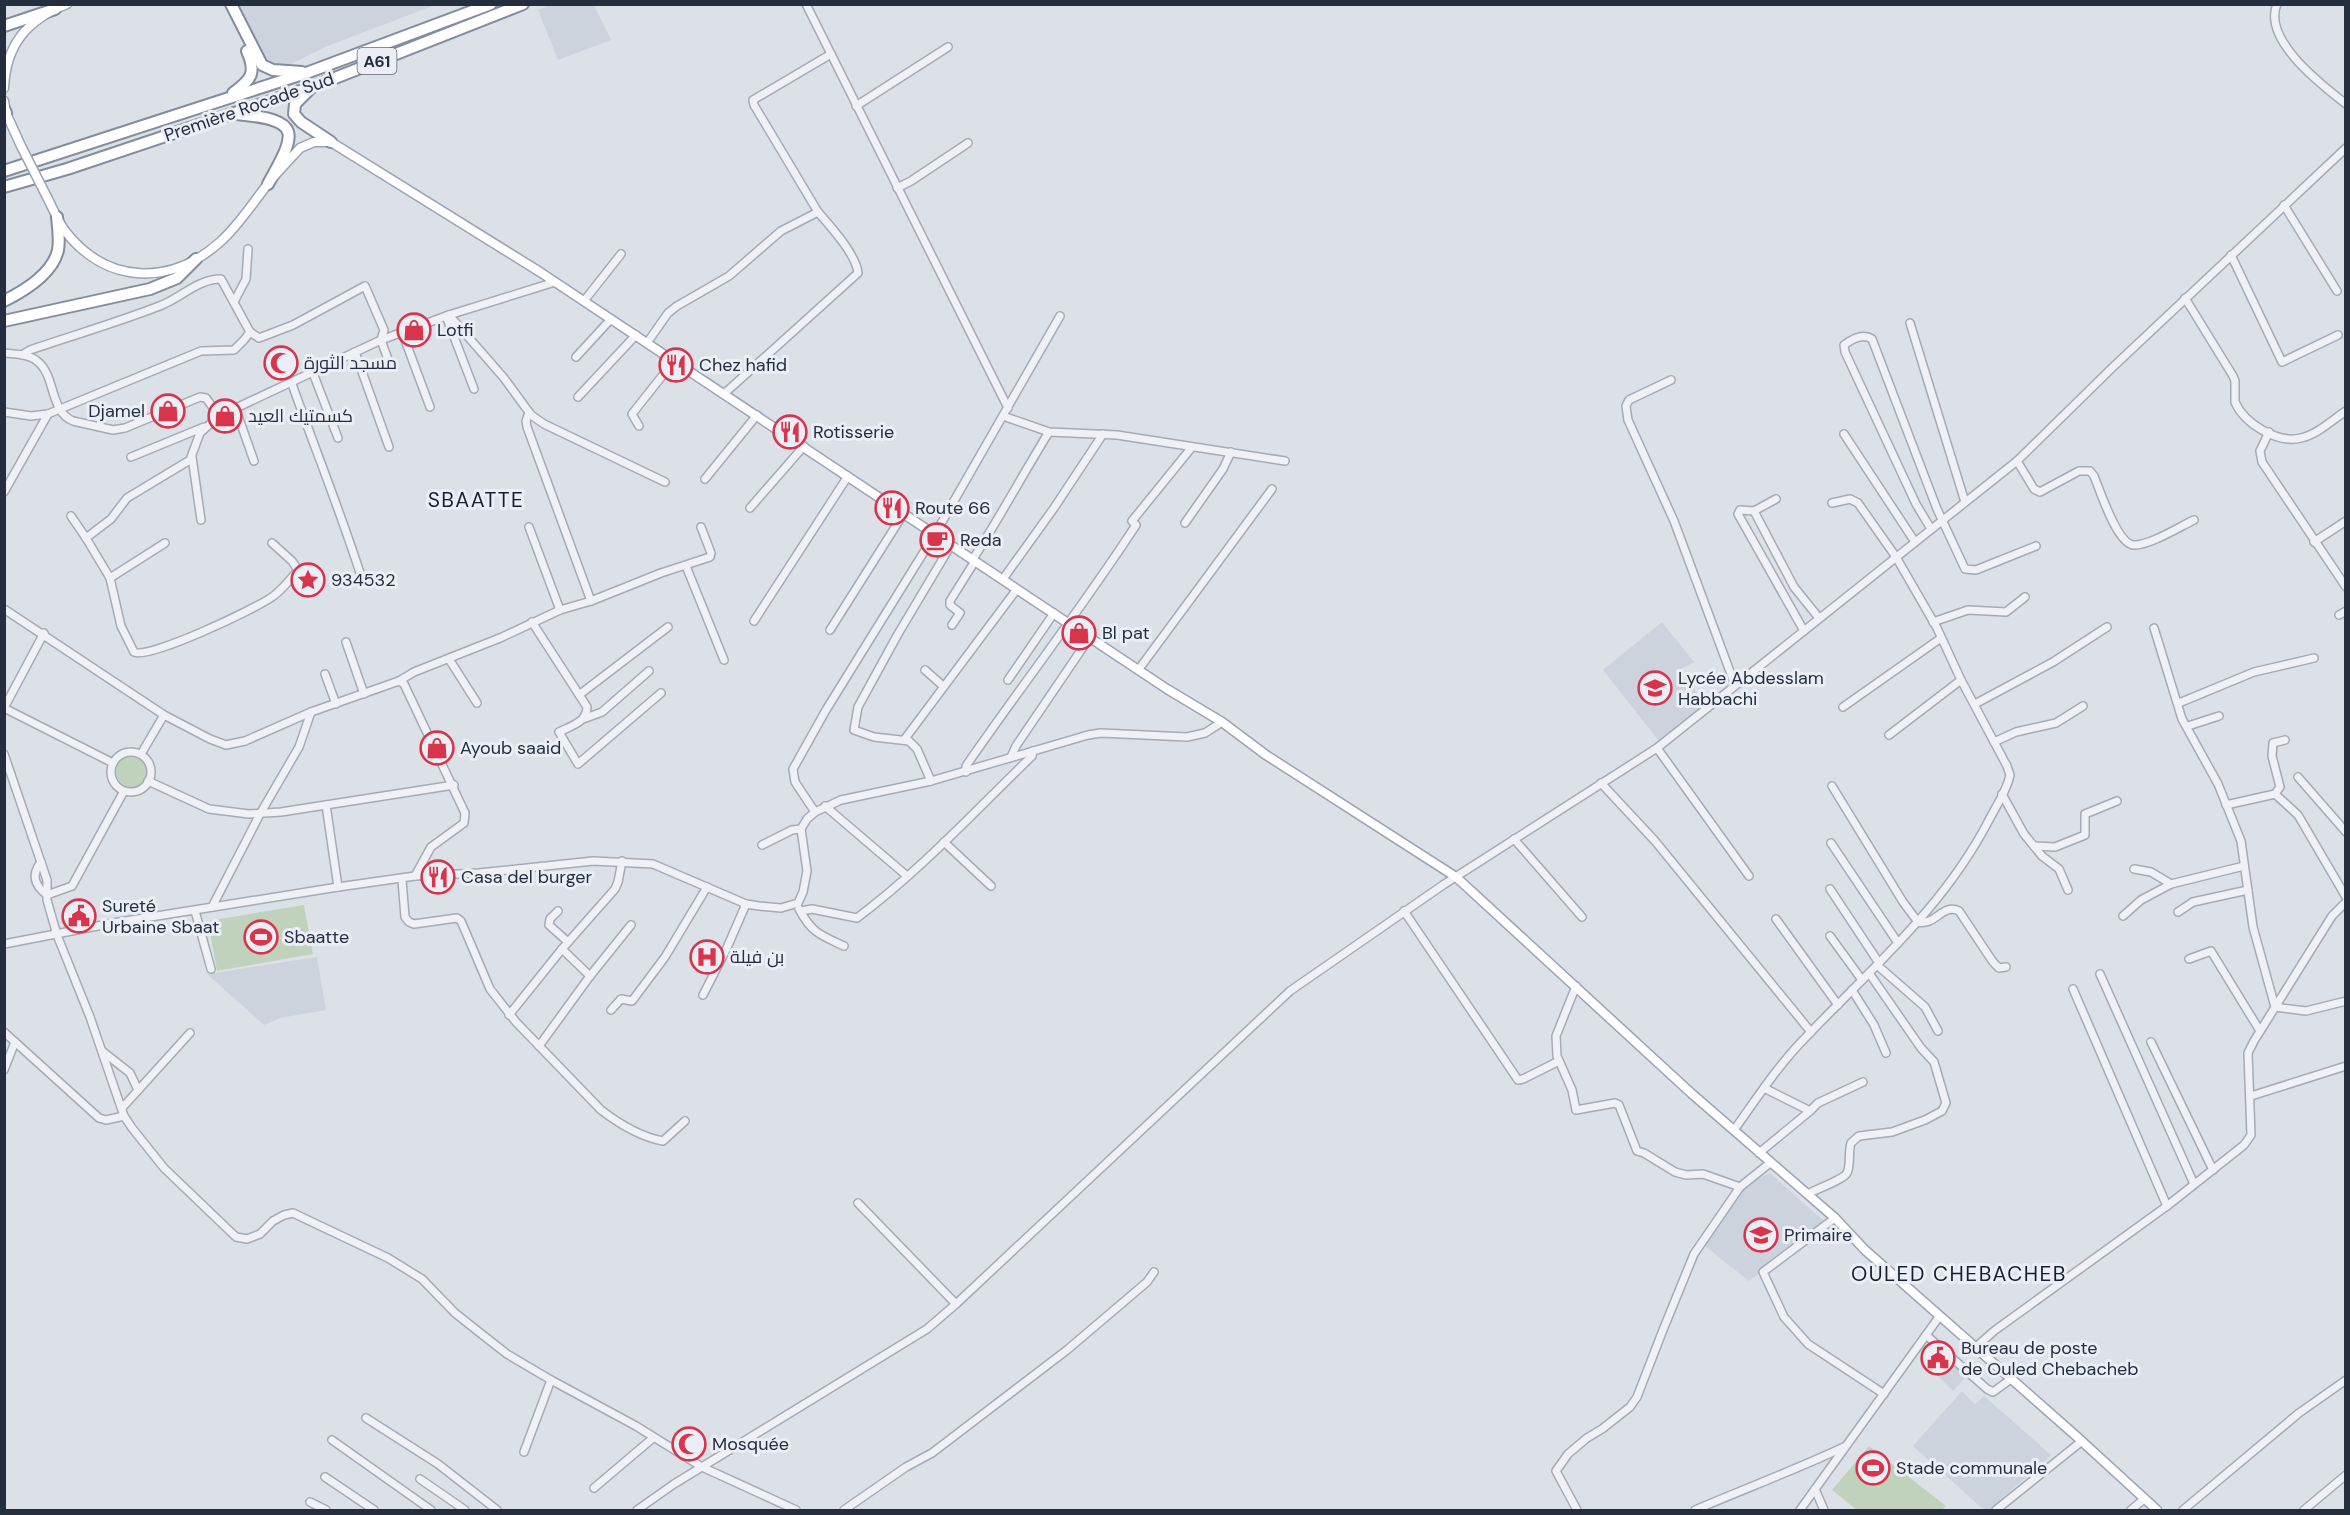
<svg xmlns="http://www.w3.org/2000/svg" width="2350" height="1515" font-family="'DM Sans',Cairo,sans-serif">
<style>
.built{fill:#cdd3dd}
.green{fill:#c1d2bc}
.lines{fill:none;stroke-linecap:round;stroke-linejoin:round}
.minor-casing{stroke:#a5abb5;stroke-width:10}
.major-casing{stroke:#9aa4b4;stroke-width:11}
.highway-casing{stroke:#828d9f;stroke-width:14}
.minor{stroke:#eff1f5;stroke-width:7}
.major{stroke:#fff;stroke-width:8}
.highway{stroke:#fff;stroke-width:10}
.major-bridge-casing{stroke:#9aa4b4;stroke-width:11;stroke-linecap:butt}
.major-bridge{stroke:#fff;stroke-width:8}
.labels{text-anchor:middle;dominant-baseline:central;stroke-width:6;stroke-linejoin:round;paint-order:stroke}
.shield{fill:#ebeff5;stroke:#606876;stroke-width:1.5}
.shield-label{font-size:16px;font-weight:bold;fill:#242e3f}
.street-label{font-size:18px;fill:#242e3f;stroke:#ebeff5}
.poi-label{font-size:18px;fill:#242e3f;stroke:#ebeff5;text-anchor:start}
.quarter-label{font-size:21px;letter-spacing:1.5px;fill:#171f2f;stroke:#ebeff5}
</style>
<rect width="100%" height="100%" fill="#dce0e7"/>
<!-- built -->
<g class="built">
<path d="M552 4 594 5 611 40 558 60 538 10Z"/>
<path d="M236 5H435L325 47 287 66 268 61 255 45Z"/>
<path d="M1662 622 1694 662 1679 670 1707 706 1660 742 1603 670Z"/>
<path d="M317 957 326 1010 280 1018 264 1025 207 974Z"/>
<path d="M1770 1173 1826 1223 1749 1281 1705 1246 1740 1187Z"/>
<path d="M1950 1357 1968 1374 1953 1391 1935 1373Z"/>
<path d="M1962 1391 1975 1404 1984 1396 2051 1455 1989 1510H1984L1913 1446Z"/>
</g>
<!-- green -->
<g class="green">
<circle cx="132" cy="771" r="16"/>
<path d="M304 905 313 954 217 971 208 921Z"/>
<path d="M1869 1446 1946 1506 1942 1510H1857L1832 1490Z"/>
</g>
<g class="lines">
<defs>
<g id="minor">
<path d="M806 4 1008 408"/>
<path d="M2277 4C2262 40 2322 85 2346 104"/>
<path d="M856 106 948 47"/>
<path d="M897 188 911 181 968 143"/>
<path d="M2284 205 2337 291"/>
<path d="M2231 255 2282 362 2338 335"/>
<path d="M2185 298 2233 376 2235 381V402C2244 423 2277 444 2301 438 2318 434 2332 420 2346 411"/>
<path d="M584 301 621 254"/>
<path d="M234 302 246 279 248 249"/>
<path d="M449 315 504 378 531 415 544 424 665 482"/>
<path d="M446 316 474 389"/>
<path d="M1910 323 1965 502"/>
<path d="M250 332 259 338 293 325 365 286 384 330 381 340 390 365"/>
<path d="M402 332 430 407"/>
<path d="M647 343 668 313 677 306 729 276 781 231 818 212 754 105 753 100 831 54"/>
<path d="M355 352 389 447"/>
<path d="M4 353C15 354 28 354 37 361 56 375 49 411 73 421L113 430 125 428 200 397 206 398 219 416 381 340 449 315 555 282"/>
<path d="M576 357 611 319"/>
<path d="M313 373 338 438"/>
<path d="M1671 380 1629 400 1626 406 1628 420 1674 521 1735 685"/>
<path d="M292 384C315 449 341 513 362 579"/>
<path d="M725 393 858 273C856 254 830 226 818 212"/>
<path d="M578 397 636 335"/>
<path d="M236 410 254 461"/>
<path d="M4 412 31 416 48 414 201 351 234 350 244 340 250 332 221 279C198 279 182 297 162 305 119 322 74 335 30 350L22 355"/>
<path d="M529 412 526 421 527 427 591 601"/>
<path d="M219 416 200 433 190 460 127 498 111 519 86 538 110 578 121 626 134 652C148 660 255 609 272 597 282 590 290 580 298 570L292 561 272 543"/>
<path d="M1003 416 1049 432 1117 435 1285 461"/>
<path d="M639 426 632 414 674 361"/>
<path d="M2269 432 2260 451 2262 462 2346 587"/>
<path d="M1844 434 1915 542"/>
<path d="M131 457 204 427"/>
<path d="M192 457 201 520"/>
<path d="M2017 461 2034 489 2040 492 2079 471H2090L2094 476C2100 491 2117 543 2133 545 2149 546 2179 527 2194 520"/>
<path d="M705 479 757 415"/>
<path d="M4 492 48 414"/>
<path d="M1776 499 1754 511 1740 510 1738 514 1804 631"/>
<path d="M750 508 804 446"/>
<path d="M1754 511 1794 587 1819 618"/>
<path d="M71 516 86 538"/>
<path d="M1185 523 1223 469 1231 452"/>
<path d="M529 527 560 610"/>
<path d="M1931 529 1916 504 1845 352 1844 345C1852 339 1863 333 1872 339L1937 509 1965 569 1976 570 2036 546"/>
<path d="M2314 542 2346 521"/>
<path d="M973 559C1000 517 1023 474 1049 432"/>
<path d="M686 566 724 660"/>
<path d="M110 578 165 543"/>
<path d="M1003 579 1054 508 1103 434"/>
<path d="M4 609 164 715 210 739 226 745 245 741 311 712 399 681 404 684 465 813 464 823 431 847 415 876"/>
<path d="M2339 615 2346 611"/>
<path d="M754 621 848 476"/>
<path d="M532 622 587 707C587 722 571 726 559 732L578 764 661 693"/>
<path d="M1933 622 1968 610 2006 612 2025 597"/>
<path d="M952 625 960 613 950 605V601L975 561"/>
<path d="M2154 628 2182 719 2218 784 2241 841 2253 927 2275 1007 2306 1011 2346 1001"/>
<path d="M830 630 904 513"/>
<path d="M346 642 364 694"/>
<path d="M449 659 477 703"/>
<path d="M1139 669 1272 489"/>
<path d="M925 670 943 686"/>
<path d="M325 674 336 704"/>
<path d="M1008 680 1054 613"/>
<path d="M399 681 414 672 500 638 560 610 591 601 661 573 710 557 711 553 701 527"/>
<path d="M579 695 668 627"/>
<path d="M2179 703 2254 672 2314 658"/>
<path d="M1975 704 2053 662 2107 627"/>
<path d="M1843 707 1941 638"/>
<path d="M4 708 113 763"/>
<path d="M4 708 44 633"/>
<path d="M583 719 602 712 649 671"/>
<path d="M2188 726 2219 716"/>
<path d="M1889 735 1961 680"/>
<path d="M904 740 1017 589"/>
<path d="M1994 742 2016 732 2056 723 2083 706"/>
<path d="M1657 748 1749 876"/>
<circle cx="131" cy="772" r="20"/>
<path d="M4 754 47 880V900L57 935 90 1017 124 1116 132 1128 164 1168 236 1237 247 1239 260 1234 273 1221 284 1215 293 1213 388 1258 422 1279 455 1313 484 1336 507 1354 551 1380 636 1426 702 1467 796 1510"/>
<path d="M141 754 164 715"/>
<path d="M1011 757 1016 746 1090 637"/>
<path d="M966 772V766C1022 685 1082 608 1136 525L1132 521 1192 447"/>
<path d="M2298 777 2346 832"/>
<path d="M148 781 209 809 249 814 281 812 454 785"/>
<path d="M931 781 917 749 909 741 874 737 854 730 858 707 898 634 951 545"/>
<path d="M1601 783 1655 841 1811 1032"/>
<path d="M1832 786 1903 902 1918 922C1936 926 1942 903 1959 911L1993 962 1999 968 2006 967"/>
<path d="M2002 794 2024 834 2042 856 2059 869 2068 890"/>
<path d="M2275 794 2298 815 2346 897"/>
<path d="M326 805 338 887"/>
<path d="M2226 805 2275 794 2280 787 2272 756 2273 743 2285 740"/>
<path d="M825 806 907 876"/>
<path d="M815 812 795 782 793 769 826 710 935 534 1060 316"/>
<path d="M1514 839 1582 917"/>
<path d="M944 842 991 886"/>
<path d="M1831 843 1898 943"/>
<path d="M762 845 792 830 801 829"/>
<path d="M2034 846 2055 847 2085 835V814L2117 801"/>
<path d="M41 862C31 875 34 885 47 895L72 886 124 791"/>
<path d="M2134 869 2151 872 2171 884 2244 866"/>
<path d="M402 880 405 917 409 922 414 924 457 918 461 921 490 989 516 1022 601 1110C618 1123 641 1137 663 1141L685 1121"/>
<path d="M1830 889 1879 963"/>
<path d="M212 907 260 814 299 747 311 712"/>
<path d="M799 909C812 933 820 935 844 946"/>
<path d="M195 911 211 969"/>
<path d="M558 911 550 919 549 925 568 942"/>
<path d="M801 911 812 909 857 918C921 870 975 811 1032 756L1033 751"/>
<path d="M1404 911 1518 1080 1523 1079 1559 1061"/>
<path d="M2178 912 2193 902 2248 890"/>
<path d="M2123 916 2141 900 2171 884"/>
<path d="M1776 919 1838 1005"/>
<path d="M1830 936 1862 980"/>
<path d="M4 944 113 923 338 887 415 876 479 873 593 861 653 864 746 904 759 906 781 908 798 903 803 892 807 871 801 829 807 819 815 812 841 800 931 781 1088 735 1101 733 1187 737 1205 733 1222 722"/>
<path d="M2189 959 2211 951 2260 1031"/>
<path d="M1877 965 1925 1007 1938 1031"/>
<path d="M2100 974 2194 1184"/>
<path d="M590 976 562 949 615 889 618 882 622 861"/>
<path d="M1576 986 1556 1036 1557 1056 1572 1090 1576 1110 1615 1103 1619 1105 1637 1151 1644 1153 1675 1172 1686 1175 1703 1174 1740 1187"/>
<path d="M2073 989 2167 1206"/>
<path d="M1852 990 1874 1025 1886 1053"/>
<path d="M703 995 726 950 746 904"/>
<path d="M611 1010 621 999 632 1001 665 957 707 887"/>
<path d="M509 1015 562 949"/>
<path d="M4 1032 99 1118 106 1120 124 1116"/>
<path d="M2151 1042 2213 1170"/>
<path d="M539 1046 590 976 631 925"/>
<path d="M102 1051 130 1073 138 1090"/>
<path d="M4 1070 15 1042"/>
<path d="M2251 1096 2346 1066"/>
<path d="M122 1108 190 1033"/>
<path d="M1810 1111 1818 1103 1863 1082"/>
<path d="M1734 1130C1757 1098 1779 1064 1807 1036 1873 967 1944 907 1989 820 1996 806 2007 791 2010 775L2007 766 1961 680 1937 628 1896 557 1858 503 1850 499 1832 503"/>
<path d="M1759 1153 1810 1111 1764 1088"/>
<path d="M1808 1194C1816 1189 1843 1180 1847 1173 1851 1165 1848 1152 1851 1143L1859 1136 1892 1132 1925 1120 1942 1111 1946 1103 1934 1062 1921 1048 1869 973"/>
<path d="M858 1203 956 1304"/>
<path d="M1835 1218 1763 1272 1784 1317 1808 1344 1884 1394"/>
<path d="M1926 1335 1987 1389 1993 1392 2011 1379"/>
<path d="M1975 1348 1994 1331 2167 1206 2244 1145 2251 1135 2248 1053 2254 1041 2332 916 2346 902"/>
<path d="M366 1418 438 1464 497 1510"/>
<path d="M332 1440 431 1510"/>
<path d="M524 1452 551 1380"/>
<path d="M325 1477 374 1510"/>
<path d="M420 1479 465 1510"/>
<path d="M594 1488 653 1438"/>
<path d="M1815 1489 1824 1510"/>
<path d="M310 1502 326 1510"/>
<path d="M637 1510 674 1484 927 1329 956 1304 1290 991 1443 885 1657 748 2017 461 2114 366 2346 148"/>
<path d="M844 1510 906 1467 932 1453 1067 1350 1147 1282 1154 1272"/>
<path d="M1577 1510 1556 1471 1568 1454 1587 1438 1602 1429 1630 1407 1637 1397 1663 1330 1694 1254 1740 1187 1770 1163"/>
<path d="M1695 1510C1744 1489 1795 1470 1844 1447"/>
<path d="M1800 1510 1939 1317"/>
<path d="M1996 1510 2082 1441"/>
<path d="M2131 1510 2144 1499"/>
<path d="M2183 1510 2299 1413 2346 1380"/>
<path d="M2304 1510 2346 1475"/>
</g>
<g id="major">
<path d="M4 88C6 44 27 20 67 4"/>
<path d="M4 101 6 113 21 146"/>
<path d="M48 199C53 209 58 221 65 231 107 285 171 286 220 242 239 225 252 204 267 185 277 172 289 160 300 148L314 142H331L540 272 1167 689 1222 722 1266 755 1456 877 1691 1093 1835 1218 1865 1250 2075 1435 2157 1510"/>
</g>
<g id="highway">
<path d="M231 4 262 65 273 70 302 72"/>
<path d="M4 26 55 9"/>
<path d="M310 89 295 104 294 114 301 122 331 142"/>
<path d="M233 93C251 80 257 73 247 51"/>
<path d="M4 109 6 113"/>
<path d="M236 114C303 120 297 132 268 184"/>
<path d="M4 171 309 72 491 4"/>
<path d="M4 187 67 169 312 87 523 4"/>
<path d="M4 301C24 291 53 273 58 250 60 239 58 227 57 217"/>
<path d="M4 321 150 289 177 278 196 259"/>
</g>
</defs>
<!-- minor casing -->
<use href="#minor" class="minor-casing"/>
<!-- major casing -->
<use href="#major" class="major-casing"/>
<!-- highway casing -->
<use href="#highway" class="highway-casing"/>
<!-- minor -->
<use href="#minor" class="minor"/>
<!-- major -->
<use href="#major" class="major"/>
<!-- highway -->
<use href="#highway" class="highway"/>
<defs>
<path id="major-bridge" d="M21 146 48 199"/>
</defs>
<!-- major-bridge casing -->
<use href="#major-bridge" class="major-bridge-casing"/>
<!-- major-bridge -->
<use href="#major-bridge" class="major-bridge"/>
</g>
<!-- icons -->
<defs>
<symbol id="shop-ring" viewBox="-11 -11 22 22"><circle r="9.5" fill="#ebeff5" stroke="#d8344b" stroke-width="1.5"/><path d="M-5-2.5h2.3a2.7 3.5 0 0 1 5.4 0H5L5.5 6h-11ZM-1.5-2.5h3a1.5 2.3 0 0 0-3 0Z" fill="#d8344b"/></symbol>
<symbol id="mosque-ring" viewBox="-11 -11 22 22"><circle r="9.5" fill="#ebeff5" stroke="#d8344b" stroke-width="1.5"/><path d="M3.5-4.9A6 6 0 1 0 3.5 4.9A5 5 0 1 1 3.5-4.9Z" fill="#d8344b"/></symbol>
<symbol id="restaurant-ring" viewBox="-11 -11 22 22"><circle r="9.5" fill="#ebeff5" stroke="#d8344b" stroke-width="1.5"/><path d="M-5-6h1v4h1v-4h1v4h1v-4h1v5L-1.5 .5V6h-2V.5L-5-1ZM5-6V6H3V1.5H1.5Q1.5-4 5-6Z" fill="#d8344b"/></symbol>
<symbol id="cafe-ring" viewBox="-11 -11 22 22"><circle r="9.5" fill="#ebeff5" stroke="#d8344b" stroke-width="1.5"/><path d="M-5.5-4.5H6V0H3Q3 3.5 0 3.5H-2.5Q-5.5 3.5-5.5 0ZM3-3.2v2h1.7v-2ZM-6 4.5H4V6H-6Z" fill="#d8344b"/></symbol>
<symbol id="sight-ring" viewBox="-11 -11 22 22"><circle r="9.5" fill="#ebeff5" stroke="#d8344b" stroke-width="1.5"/><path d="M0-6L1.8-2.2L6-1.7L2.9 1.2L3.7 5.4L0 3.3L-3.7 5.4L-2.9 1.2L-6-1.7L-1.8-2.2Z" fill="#d8344b"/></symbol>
<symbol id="school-ring" viewBox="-11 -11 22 22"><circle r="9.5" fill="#ebeff5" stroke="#d8344b" stroke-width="1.5"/><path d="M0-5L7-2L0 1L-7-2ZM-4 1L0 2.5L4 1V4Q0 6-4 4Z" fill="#d8344b"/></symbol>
<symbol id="civic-ring" viewBox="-11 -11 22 22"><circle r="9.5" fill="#ebeff5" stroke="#d8344b" stroke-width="1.5"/><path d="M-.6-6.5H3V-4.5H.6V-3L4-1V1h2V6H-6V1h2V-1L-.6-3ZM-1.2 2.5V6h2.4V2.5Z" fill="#d8344b"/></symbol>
<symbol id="stadium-ring" viewBox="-11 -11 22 22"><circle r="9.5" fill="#ebeff5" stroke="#d8344b" stroke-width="1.5"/><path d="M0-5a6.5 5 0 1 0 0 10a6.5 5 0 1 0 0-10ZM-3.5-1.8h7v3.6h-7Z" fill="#d8344b"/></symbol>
<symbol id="hospital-ring" viewBox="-11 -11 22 22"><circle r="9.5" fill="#ebeff5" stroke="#d8344b" stroke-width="1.5"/><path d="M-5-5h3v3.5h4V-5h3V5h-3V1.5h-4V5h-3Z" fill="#d8344b"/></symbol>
</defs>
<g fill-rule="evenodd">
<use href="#shop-ring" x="395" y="311" width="38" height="38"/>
<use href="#mosque-ring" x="262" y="344" width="38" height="38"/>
<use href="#restaurant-ring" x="657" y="346" width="38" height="38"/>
<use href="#shop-ring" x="149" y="392" width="38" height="38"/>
<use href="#shop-ring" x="206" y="397" width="38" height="38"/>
<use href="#restaurant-ring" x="771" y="413" width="38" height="38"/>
<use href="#restaurant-ring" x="873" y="489" width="38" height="38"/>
<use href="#cafe-ring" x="918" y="521" width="38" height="38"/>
<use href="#sight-ring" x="289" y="561" width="38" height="38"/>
<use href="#shop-ring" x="1060" y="614" width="38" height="38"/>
<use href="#school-ring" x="1636" y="669" width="38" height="38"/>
<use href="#shop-ring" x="418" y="729" width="38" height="38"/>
<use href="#restaurant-ring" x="419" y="858" width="38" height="38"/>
<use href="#civic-ring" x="60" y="897" width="38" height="38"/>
<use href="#stadium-ring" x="242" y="918" width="38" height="38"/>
<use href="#hospital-ring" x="688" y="938" width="38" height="38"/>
<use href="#school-ring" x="1742" y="1216" width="38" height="38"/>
<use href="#civic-ring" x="1919" y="1339" width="38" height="38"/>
<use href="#mosque-ring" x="670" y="1425" width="38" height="38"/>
<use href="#stadium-ring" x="1854" y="1449" width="38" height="38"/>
</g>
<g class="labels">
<!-- shield labels -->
<rect class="shield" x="357.5" y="48" width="39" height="26" rx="4.5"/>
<g class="shield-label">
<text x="377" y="61">A61</text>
</g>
<!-- street labels -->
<g class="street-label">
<text transform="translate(249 107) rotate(-19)">Première Rocade Sud</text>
</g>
<!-- poi labels -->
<g class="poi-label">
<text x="437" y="330">Lotfi</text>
<text x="304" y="363">مسجد الثورة</text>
<text x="699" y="365">Chez hafid</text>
<text x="145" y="411" text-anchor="end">Djamel</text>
<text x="248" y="416">كسمتيك العيد</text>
<text x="813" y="432">Rotisserie</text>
<text x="915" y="508">Route 66</text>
<text x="960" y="540">Reda</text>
<text x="331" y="580">934532</text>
<text x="1102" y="633">Bl pat</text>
<text x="1678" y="678">Lycée Abdesslam<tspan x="1678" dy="21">Habbachi</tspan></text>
<text x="460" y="748">Ayoub saaid</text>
<text x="461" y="877">Casa del burger</text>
<text x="102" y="906">Sureté<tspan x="102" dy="21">Urbaine Sbaat</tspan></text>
<text x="284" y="937">Sbaatte</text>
<text x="730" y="957">بن فيلة</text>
<text x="1784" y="1235">Primaire</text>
<text x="1961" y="1348">Bureau de poste<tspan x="1961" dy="21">de Ouled Chebacheb</tspan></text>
<text x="712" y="1444">Mosquée</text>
<text x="1896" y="1468">Stade communale</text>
</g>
<!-- quarter labels -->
<g class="quarter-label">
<text x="476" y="500">SBAATTE</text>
<text x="1959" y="1274">OULED CHEBACHEB</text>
</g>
</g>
<!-- border -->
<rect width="2350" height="1515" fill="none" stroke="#242e3f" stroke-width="12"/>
</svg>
